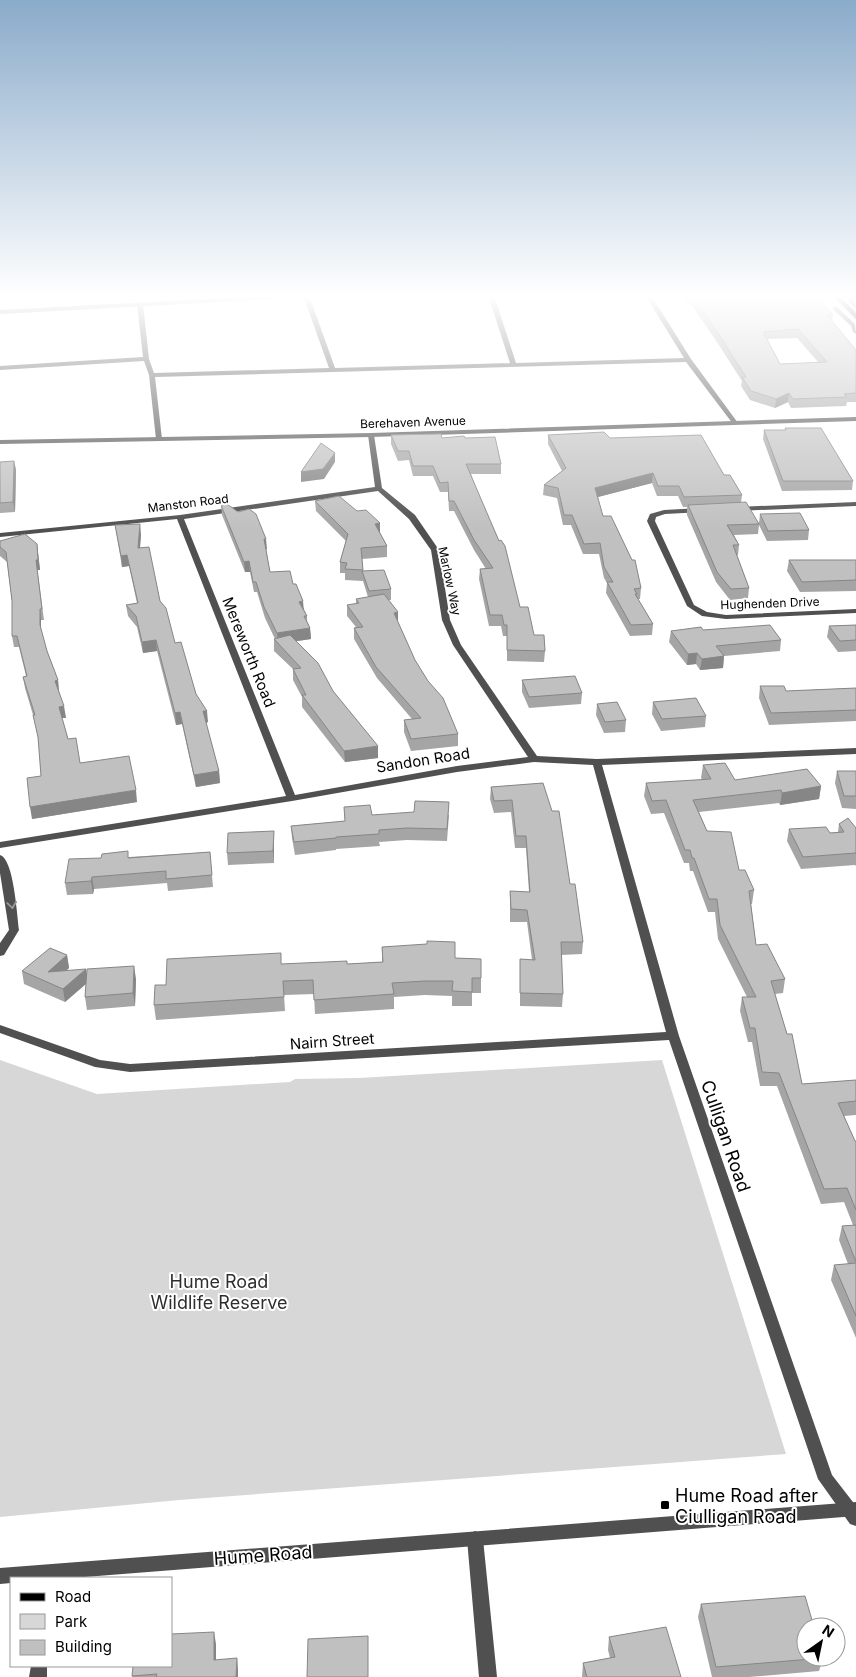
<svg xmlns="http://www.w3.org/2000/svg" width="856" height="1677" font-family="Inter,sans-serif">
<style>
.green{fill:#d7d7d7}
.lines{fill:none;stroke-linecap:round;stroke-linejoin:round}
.primary-casing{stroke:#dbdbdb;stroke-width:3}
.service{fill:#505050;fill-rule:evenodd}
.minor{fill:#505050;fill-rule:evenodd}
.tertiary{fill:#505050;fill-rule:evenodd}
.primary{fill:#000;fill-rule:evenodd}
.wall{fill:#a5a5a5;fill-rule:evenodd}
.shaded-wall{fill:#868686}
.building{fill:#c0c0c0;stroke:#868686;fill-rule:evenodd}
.oneway{stroke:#969696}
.poi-dot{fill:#000;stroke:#fff;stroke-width:2}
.labels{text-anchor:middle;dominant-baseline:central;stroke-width:4;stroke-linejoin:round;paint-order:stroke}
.far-street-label{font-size:12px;fill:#000;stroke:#fff}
.street-label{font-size:15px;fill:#000;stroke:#fff}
.near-street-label{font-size:18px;fill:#000;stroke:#fff}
.near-park-label{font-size:18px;fill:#2e2e2e;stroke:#fff}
.near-poi-label{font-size:18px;fill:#000;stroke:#fff;text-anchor:start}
</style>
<rect width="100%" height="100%" fill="#fff"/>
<!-- green -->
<path class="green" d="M0 1060 97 1094 290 1082 295 1079 359 1078 662 1060 786 1454 179 1500 0 1517Z"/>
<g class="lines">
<defs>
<g id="primary">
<path d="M832 295H839L856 313V319Z"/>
<path d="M852 295H856L854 300 856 308 847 300Z"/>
</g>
</defs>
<!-- primary casing -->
<use href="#primary" class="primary-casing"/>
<!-- service -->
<path class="service" d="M833 307H837L855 324 856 334 853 332 851 326 833 309Z"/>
<!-- minor -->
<g class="minor">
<path d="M303 295H309L335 368 510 363 488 295H494L516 363 684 358 645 295H651L691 359 738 423 733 424 686 362 155 377 162 439 159 441 156 439 149 375 144 361 0 370V366L143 357 137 304 140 302 143 304 149 359 154 373 329 368Z"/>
<path d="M371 433 374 435 382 488 415 515 439 550 450 620 461 645 537 756 597 759 856 748V754L602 765 679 1036 832 1475 856 1506V1526L850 1524 818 1479 669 1040 130 1072 95 1067 0 1033V1025L100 1060 130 1064 666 1032 593 765 534 762 457 772 292 801 0 848V842L286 796 177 519 0 537V533L180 515 375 487 368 435ZM378 491 409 519 431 550 442 620 453 645 528 757 457 766 295 795 184 519Z"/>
<path d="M856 502V506L737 511 733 509 737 507Z"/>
<path d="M700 508H703V512L665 514 656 517 655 521 694 605 707 612 726 615 856 609V613L726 619 702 616 687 606 647 521 650 514 664 510Z"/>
<path d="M475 1531 481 1534 483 1539 497 1677H479L467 1539 469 1534Z"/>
<path d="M31 1666H47V1677H29Z"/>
</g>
<!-- tertiary -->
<g class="tertiary">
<path d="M278 295H313L310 297 0 314V310Z"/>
<path d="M856 417V421L371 437 0 444V440L371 433Z"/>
<path d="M0 855C14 859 17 916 19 930L4 955 0 956V943L9 930 0 873Z"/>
<path d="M856 1502V1516L72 1578H11V1583L0 1584V1568Z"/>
</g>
<!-- primary -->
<use href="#primary" class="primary"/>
</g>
<!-- wall -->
<g class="wall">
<path d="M680 295H817L833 315 832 321 856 350V402H847L846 406 791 408 788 402 775 408 750 400 741 386 742 381 715 339 690 303H685ZM797 338 819 363 780 364 767 339Z"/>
<path d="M785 428 853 481 852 490 782 491 763 439 764 430H785Z"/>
<path d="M391 435 442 438H465L501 464V474H471L520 607 534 635 545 651 544 662 507 661V636H503L501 626H489L479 579 480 569H486L474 550 454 511H449L448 492H440L433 476H413L409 460 398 461 391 444Z"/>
<path d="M548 435 610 438 724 475 742 495 741 503 759 523 760 514 809 530 808 540 767 541 759 525 758 534 734 535 739 545 738 555H737L749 588 748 598 730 600 716 582 687 515V507H683L678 496H657L652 483 598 497 603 516 641 588 640 599H638L653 624 652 635 630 636 606 593 607 583 604 578 599 554H583L571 525H563L557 498 543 495 544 485 562 471 548 444Z"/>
<path d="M14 461 16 470 15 512 0 513V462Z"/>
<path d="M315 501 357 511 380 523V533L387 546V557L362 559 363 571 391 589V600H388L415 660 458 734V746L411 751 404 732V720L412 719 377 678 354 639V628L356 627 347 616V605L356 604V599L368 597 363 581 345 580V573H340V562L346 541 316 511Z"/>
<path d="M221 505 267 549H266L270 572 293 584 307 616V621L310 628 311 639 296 641 333 691 378 758 345 762 302 707V697L293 680V669L274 651V639H275L265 618 257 592H254L250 572H245L222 515Z"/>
<path d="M115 525 141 534 140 548 175 643 208 722 206 723 219 771 220 783 196 787 182 724 176 725 157 651 143 653 137 627 128 616 126 605 137 603 129 566 122 567Z"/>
<path d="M0 541 37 544 40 570H37L44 620H41V631L47 651 58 680 59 692 66 718H62L68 739 80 763 137 802 32 819 41 776 39 742 33 715 25 688 23 677 26 676 19 647H14L12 636V601L7 562 0 556Z"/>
<path d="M789 560H856V591L800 592 787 571Z"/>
<path d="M856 625V651L838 652 827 637 829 626Z"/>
<path d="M703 630 781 640 780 651 724 656 723 668 700 670 696 664 687 665 669 642 671 631Z"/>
<path d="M522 680 582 693 581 704 529 708 522 692Z"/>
<path d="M760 686 786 691 856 688V721L769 725 759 698Z"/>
<path d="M653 702 706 716 705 727 661 731 652 714Z"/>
<path d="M597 704 626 720 625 732 604 733 596 715Z"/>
<path d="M703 765 735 780 821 786 819 799 780 805 779 803 699 812 707 831 739 870 754 890 752 904H751L756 945 785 979 783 993 775 994 802 1084 856 1080V1115L844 1116 855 1141H856V1338L831 1280 834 1265 848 1264 839 1240 842 1226 853 1225 844 1202 821 1204 777 1086H760L752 1042H748L740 1011 742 997H747L718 939 715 912H708L693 871H690L689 863H684L664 813 651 814 644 796 646 783 703 780 701 778Z"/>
<path d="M837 771H856V809L842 808 835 783Z"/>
<path d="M543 783 570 884 583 942 582 954 561 955 563 994 562 1007 520 1006V959L532 960 527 922H510V891L529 892 526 848H515L511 812 494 813 490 799 491 787Z"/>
<path d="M344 807 372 815H449L447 841 407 840 379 842 380 846 336 849V850L295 855 292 838 291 826 345 821Z"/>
<path d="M839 824 856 828V866L855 865 801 869 787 841 789 829 830 833 838 832Z"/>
<path d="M274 844V863L228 865 227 853Z"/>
<path d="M210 852 213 887 168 891 167 883 94 889 93 894 67 895 65 883 129 857Z"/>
<path d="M382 947 455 958 481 959V993H472V1006H452V996L425 995 394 997V1009L315 1014 314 994 284 995 285 1011 156 1020 154 1005 166 985 281 964H347L382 962Z"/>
<path d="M67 955 69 968 66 971 87 976 136 979 135 1006 87 1010 85 997 86 984 65 1002 24 984 22 971Z"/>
<path d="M701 1604 823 1658 819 1671 749 1677H712L698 1617Z"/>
<path d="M609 1637 681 1677H582L583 1663 610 1658 608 1650Z"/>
<path d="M216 1644V1660L237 1658 238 1677H132V1676Z"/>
</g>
<!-- shaded-wall -->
<g class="shaded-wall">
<path d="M789 393 788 402 775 408 776 399Z"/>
<path d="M335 453V462L324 479 301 482V472Z"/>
<path d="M14 461 16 470 15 512 13 502Z"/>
<path d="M653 473 652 483 594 498 595 488Z"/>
<path d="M380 523V533L375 524Z"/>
<path d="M140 524 141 534 139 559 138 548Z"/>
<path d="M264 539H266L267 549 264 550Z"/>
<path d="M37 544 40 570H37L44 620 36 560Z"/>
<path d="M127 555 129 566 122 567 121 556Z"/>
<path d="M249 561 250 572H245L244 562Z"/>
<path d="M303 601 304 612 299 602Z"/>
<path d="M40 609 41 620V636L40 625Z"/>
<path d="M398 612V623L394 613Z"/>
<path d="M310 628 311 639 278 644 277 633Z"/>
<path d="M156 640 157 651 143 653 142 642Z"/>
<path d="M697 653 696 664 687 665 688 654Z"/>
<path d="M724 656 723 668 700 670 702 659Z"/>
<path d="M58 680 59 692H57L55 681Z"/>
<path d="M64 706 66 718H61L59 707Z"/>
<path d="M203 711H207L208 722 204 723Z"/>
<path d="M180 712 182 724 176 725 175 713Z"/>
<path d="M378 746V758L345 762 344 751Z"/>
<path d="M219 771 220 783 196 787 194 775Z"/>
<path d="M821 786 819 799 780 805 782 793Z"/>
<path d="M136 790 137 802 32 819 30 807Z"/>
<path d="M274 831V863L273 851Z"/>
<path d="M92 877 94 889 93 894 91 881Z"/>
<path d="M67 955 69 968 51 984 48 972Z"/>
<path d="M134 966 136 979 135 1006 133 993Z"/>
<path d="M86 969 88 982 65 1002 63 989Z"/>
<path d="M214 1632 216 1644V1673L214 1660Z"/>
<path d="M237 1658 238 1670V1677H236Z"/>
</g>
<!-- building -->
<g class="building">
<path d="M691 295H817L833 315H827L856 350V393L844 394 847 397 793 399 789 393 776 399 751 391 742 377H746L716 330ZM798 329 827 362 780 364 763 332Z"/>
<path d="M785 428H821L853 481H783L764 430H786Z"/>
<path d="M604 432 610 438 701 435 724 475H730L742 495 684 497 679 486H658L653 473 595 488 603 516H611L632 560H635L641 588 634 589 637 594H635L653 624 631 625 607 582H613L604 567 600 543 584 544 572 515H564L558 488 544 485 566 468 548 435Z"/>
<path d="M441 434 442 438 464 436 465 438 495 437 501 464H466L499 541 501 540 505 546 520 607H528L534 635H544L545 651 507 650V625H504L502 615H490L480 569 493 568 474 540 454 501H449L448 482 440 483 433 466H413L409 451H398L391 435Z"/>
<path d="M321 443 335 453 323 469 301 472Z"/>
<path d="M14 461 13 502 0 503V462Z"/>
<path d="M339 496 357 511 366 510 380 523 375 524 387 546 361 548 363 570 345 569 347 563 340 562 348 534 315 501Z"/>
<path d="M746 502 759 524 727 525 739 545H733L749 588 731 589 717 572 688 505Z"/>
<path d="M227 504 238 512 249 509 256 514 266 539H264L270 572 290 571 293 584H296L303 601 299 602 307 616H304L310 628 277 633 264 607 256 582H253L249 561 244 562 221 505Z"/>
<path d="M800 513 809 530 768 531 760 514Z"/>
<path d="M140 524 138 548 149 547 160 601 166 608 175 643 181 642 196 694 207 711H203L219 771 194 775 180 712 175 713 156 640 142 642 136 616 126 605 138 603 127 555 121 556 115 525Z"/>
<path d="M25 534 37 544 38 560H36L42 609H40V625L47 651 58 680 55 681 64 706 59 707 68 739 76 738 80 763 129 756 136 790 30 807 27 778 41 776 38 737 33 715H35L23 677 27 676 17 636H12V601L6 552 0 547V541Z"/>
<path d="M789 560H856V580L802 582Z"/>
<path d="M384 570 391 589 369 591 362 571Z"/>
<path d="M384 594 398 612 394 613 415 660 428 681 443 698 458 734 411 739 404 720 421 718 376 667 354 628 363 627 347 605 359 603 356 599Z"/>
<path d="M770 625 781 640 716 646 724 656 702 659 697 653 688 654 671 631 701 627 703 630Z"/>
<path d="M856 625V640L840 641 829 626Z"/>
<path d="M290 635 318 663 333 691 378 746 344 751 302 695H306L293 669 301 668 274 639Z"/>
<path d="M575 676 582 693 529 697 522 680Z"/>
<path d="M760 686H784L786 691 856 688V710L771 713Z"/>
<path d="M696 698 706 716 662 719 653 702Z"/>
<path d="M617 702 626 720 605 722 597 704Z"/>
<path d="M725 763 735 780 807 769 821 786 782 793 781 790 693 800 707 831 731 832 739 870H745L754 890 749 891 756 945 767 944 785 979 771 981 787 1034H792L802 1084 856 1080V1101L838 1103 855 1141H856V1210L847 1188 824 1189 779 1073 762 1072 755 1028H750L742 997H756L720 925 717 899H709L694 858H692L690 850H685L666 800 652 801 646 783 711 779 703 765Z"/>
<path d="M837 771H856V796H844Z"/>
<path d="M543 783 552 811H559L570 884H575L583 942H561L563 994 520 993V959L535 960 527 910 511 909 510 891 530 892 526 836H516L512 800 494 801 491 787Z"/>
<path d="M415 801 449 802 447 829 407 828 379 830V834L336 837V838L294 842 291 826 345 821 344 807 370 805 372 815 414 812Z"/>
<path d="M848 818 856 828V853L803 857 789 829 826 827 830 833 844 832 839 824Z"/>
<path d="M274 831 273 851 227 853 228 833Z"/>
<path d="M128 851V858L210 852 212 875 166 879V871L92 877 91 881 65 883 69 859 101 858 102 854Z"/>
<path d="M427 941 455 942V958L481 959V978H472V992L452 991 453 981H425L392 983 394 994 314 1000 313 980 283 981 284 997 154 1005 155 985H166L167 959 281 953V964L347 961V964L383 962 382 947 427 944Z"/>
<path d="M50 948 67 955 48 972 86 969 63 989 22 971Z"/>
<path d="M134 966 133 993 85 997 87 969Z"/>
<path d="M856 1225V1262L842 1226Z"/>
<path d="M856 1263V1316L834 1265Z"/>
<path d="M805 1596 814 1627H806V1657H823V1658L716 1667 701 1604Z"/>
<path d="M666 1627 681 1677H587L583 1663 615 1657 609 1637Z"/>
<path d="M214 1632V1660L237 1658 236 1677H156L157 1674 132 1676 133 1666H171V1634Z"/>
<path d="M368 1636V1677H307L308 1639Z"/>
</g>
<!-- one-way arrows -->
<defs><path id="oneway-chevron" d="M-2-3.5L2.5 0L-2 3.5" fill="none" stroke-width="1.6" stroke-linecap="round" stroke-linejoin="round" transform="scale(1.25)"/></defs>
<use class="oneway" href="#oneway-chevron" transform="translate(12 905) rotate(82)"/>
<!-- sky -->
<linearGradient id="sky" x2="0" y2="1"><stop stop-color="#8aabca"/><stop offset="0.56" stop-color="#fff"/><stop offset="1" stop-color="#fff" stop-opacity="0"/></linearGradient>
<rect width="856" height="530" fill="url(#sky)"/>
<!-- markers -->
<rect class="poi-dot" x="660" y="1500" width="10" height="10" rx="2.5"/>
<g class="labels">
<!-- far-street labels -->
<g class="far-street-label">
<text transform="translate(413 422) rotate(-2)">Berehaven Avenue</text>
<text transform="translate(188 503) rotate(-7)">Manston Road</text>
<text transform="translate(450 581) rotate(78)">Marlow Way</text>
<text transform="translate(770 603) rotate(-2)">Hughenden Drive</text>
</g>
<!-- street labels -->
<g class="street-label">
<text transform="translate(249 652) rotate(68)">Mereworth Road</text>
<text transform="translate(423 760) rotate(-9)">Sandon Road</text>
<text transform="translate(332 1041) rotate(-4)">Nairn Street</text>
</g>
<!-- near-street labels -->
<g class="near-street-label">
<text transform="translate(726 1136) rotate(71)">Culligan Road</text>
<text transform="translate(263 1555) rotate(-4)">Hume Road</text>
</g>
<!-- near-park labels -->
<g class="near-park-label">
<text x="219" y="1281">Hume Road<tspan x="219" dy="21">Wildlife Reserve</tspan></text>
</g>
<!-- near-poi labels -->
<g class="near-poi-label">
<text x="675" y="1495">Hume Road after<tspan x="675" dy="21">Ciulligan Road</tspan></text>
</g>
</g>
<!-- legend -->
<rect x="10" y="1577" width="162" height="90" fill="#ffffff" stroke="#999999"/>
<rect x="20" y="1593" width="25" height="8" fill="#000000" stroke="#999999"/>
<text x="55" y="1602" font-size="15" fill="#000000">Road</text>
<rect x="20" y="1614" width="25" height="15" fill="#d7d7d7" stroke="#999999"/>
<text x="55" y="1627" font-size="15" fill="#000000">Park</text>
<rect x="20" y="1640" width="25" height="15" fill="#c0c0c0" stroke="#999999"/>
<text x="55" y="1652" font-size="15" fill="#000000">Building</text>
<!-- north arrow -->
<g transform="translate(821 1642) rotate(33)"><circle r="24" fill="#ffffff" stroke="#999999"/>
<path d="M0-4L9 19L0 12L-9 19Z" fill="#000000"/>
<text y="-8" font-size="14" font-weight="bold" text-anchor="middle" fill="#000000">N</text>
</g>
</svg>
